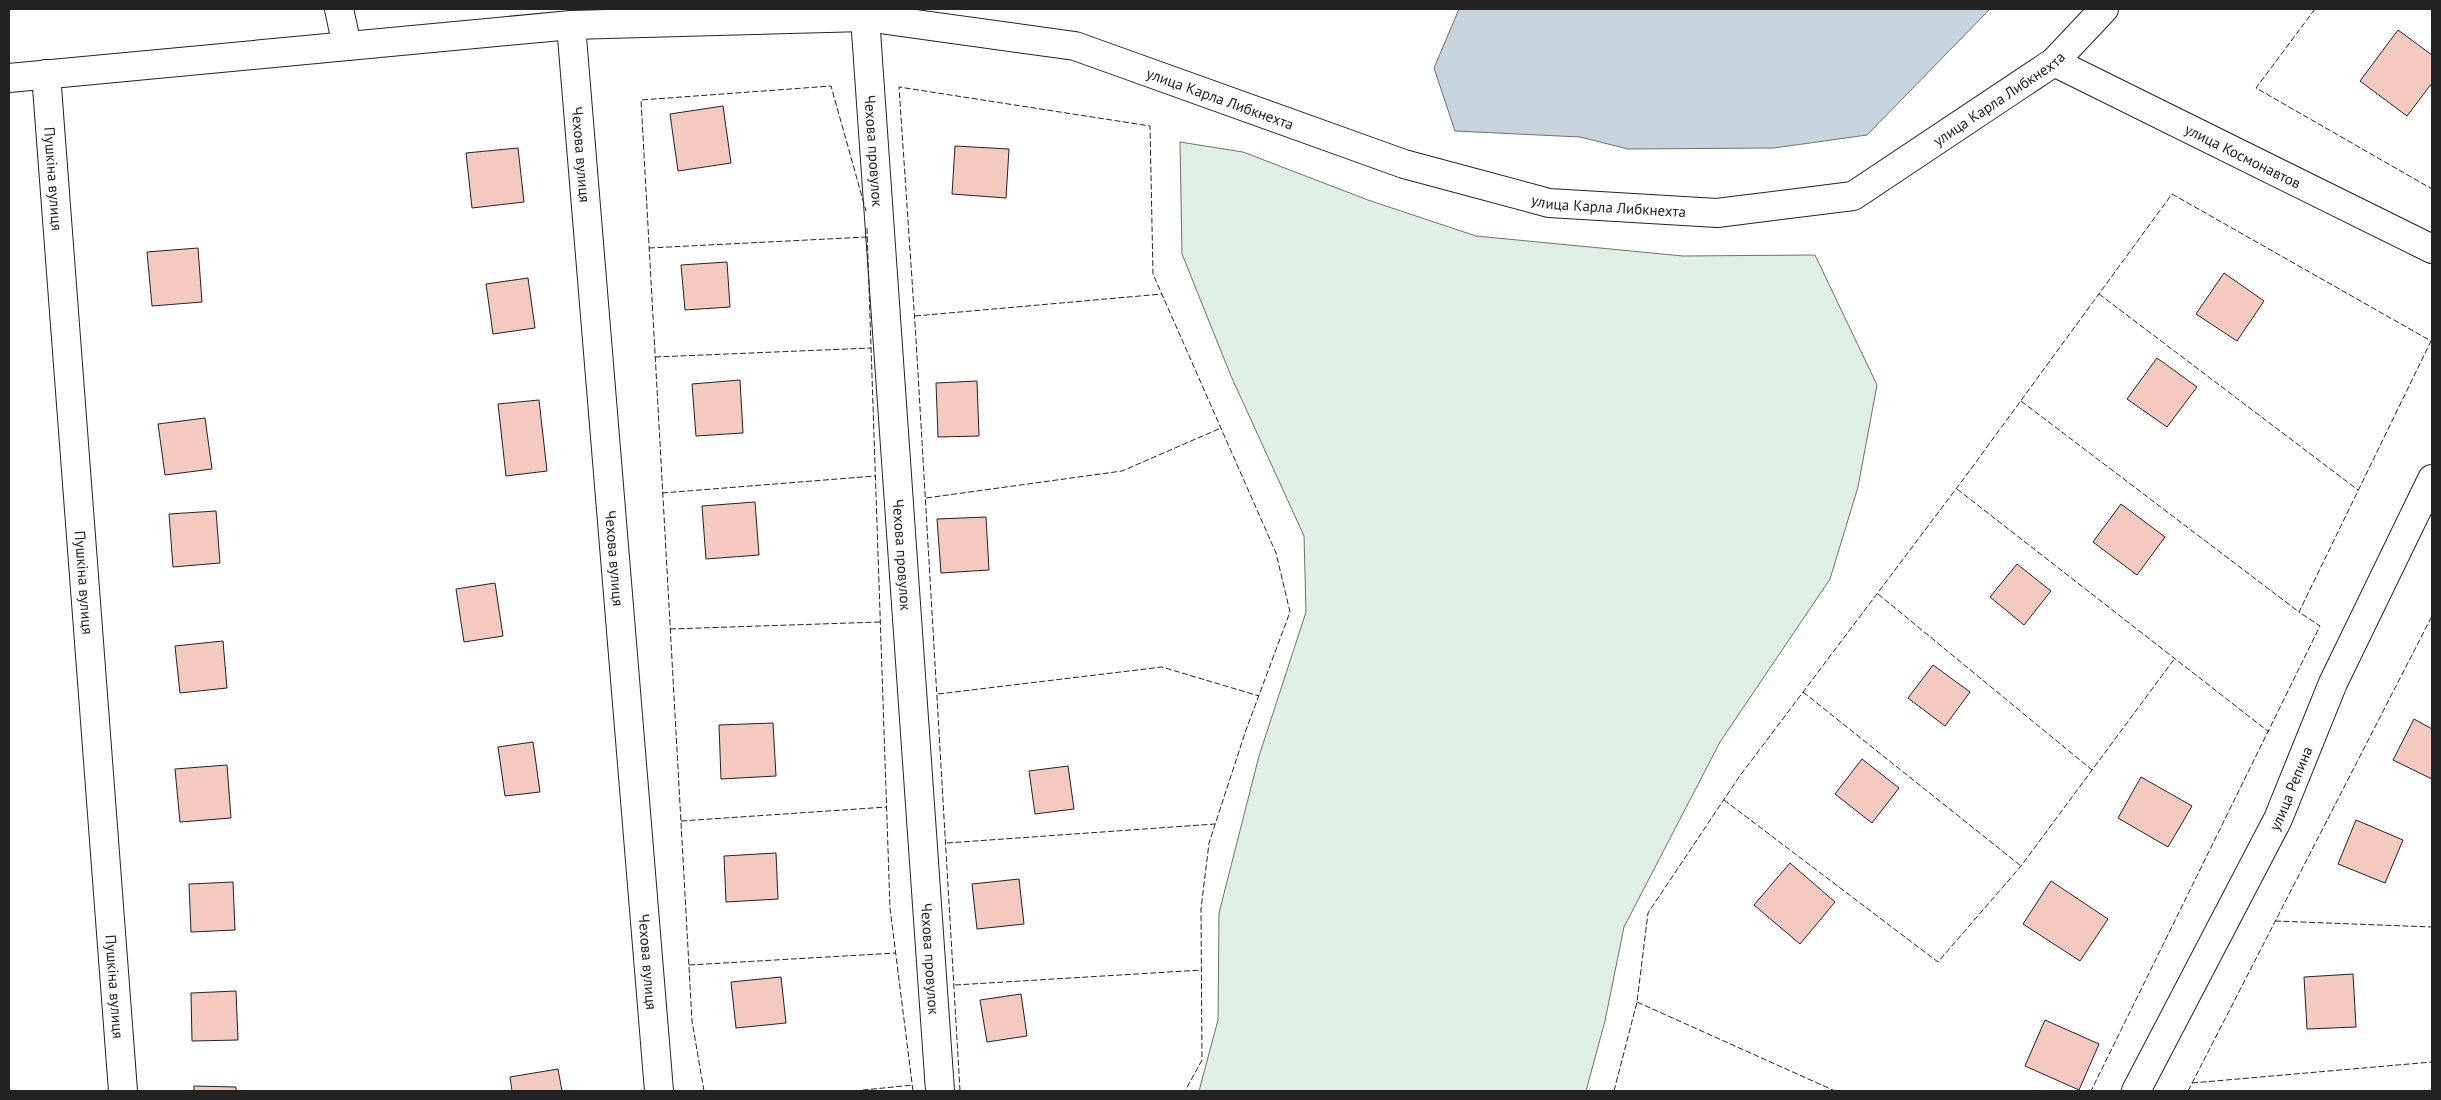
<svg xmlns="http://www.w3.org/2000/svg" width="2441" height="1100" font-family="'PT Sans',sans-serif">
<style>
.green{fill:#e0efe3;stroke:#6f6f6f}
.water{fill:#c7d3dd;stroke:#6f6f6f}
.building{fill:#f3c9c0;stroke:#222}
.lines{fill:none;stroke-linecap:round;stroke-linejoin:round}
.minor-casing{stroke:#222;stroke-width:30}
.minor{stroke:#fff;stroke-width:28}
.fence{stroke:#222;stroke-width:1;stroke-dasharray:6 2.5;stroke-linecap:butt}
.labels{text-anchor:middle;dominant-baseline:central;stroke-width:4;stroke-linejoin:round;paint-order:stroke}
.street-label{font-size:15px;fill:#222;stroke:#fff}
</style>
<rect width="100%" height="100%" fill="#fff"/>
<!-- green -->
<path class="green" d="M1180 142 1243 152 1368 200 1476 236 1683 256 1815 255 1877 385 1858 487 1830 579 1720 742 1624 927 1605 1021 1586 1091H1199L1218 1020 1219 913 1259 756 1306 612 1304 536 1231 376 1182 254Z"/>
<!-- water -->
<path class="water" d="M1459 9H1990L1867 135 1774 148 1628 149 1580 137 1455 131 1434 68Z"/>
<!-- building -->
<g class="building">
<path d="M2398 30 2432 55V83L2407 116 2360 81Z"/>
<path d="M723 106 731 163 678 171 670 114Z"/>
<path d="M955 146 1009 149 1006 198 952 194Z"/>
<path d="M518 148 524 202 472 208 466 153Z"/>
<path d="M198 248 202 302 152 306 147 252Z"/>
<path d="M727 262 730 307 685 310 681 265Z"/>
<path d="M2224 273 2264 301 2237 341 2196 314Z"/>
<path d="M528 278 535 328 493 334 486 284Z"/>
<path d="M2157 358 2197 387 2167 427 2127 399Z"/>
<path d="M740 380 743 433 696 436 692 384Z"/>
<path d="M977 381 979 436 938 437 936 383Z"/>
<path d="M539 400 547 471 506 476 498 404Z"/>
<path d="M205 418 212 469 165 475 158 424Z"/>
<path d="M755 502 759 555 706 559 702 506Z"/>
<path d="M2121 504 2165 537 2137 575 2093 542Z"/>
<path d="M216 511 220 563 173 567 169 514Z"/>
<path d="M986 517 989 570 941 573 937 519Z"/>
<path d="M2017 564 2051 591 2024 625 1990 597Z"/>
<path d="M495 583 503 636 464 642 456 589Z"/>
<path d="M223 641 227 688 180 693 175 646Z"/>
<path d="M1933 665 1970 692 1945 726 1908 698Z"/>
<path d="M2414 719 2432 729V779L2393 760Z"/>
<path d="M773 723 776 776 721 779 719 725Z"/>
<path d="M533 742 540 792 505 796 498 747Z"/>
<path d="M1862 759 1899 788 1872 823 1835 794Z"/>
<path d="M227 765 231 818 180 822 175 769Z"/>
<path d="M1068 766 1074 809 1035 814 1029 771Z"/>
<path d="M2141 777 2192 806 2168 847 2118 818Z"/>
<path d="M2356 820 2403 840 2385 883 2338 864Z"/>
<path d="M776 853 778 899 726 902 724 856Z"/>
<path d="M1790 863 1835 902 1800 944 1754 905Z"/>
<path d="M1019 879 1024 924 977 929 972 884Z"/>
<path d="M2051 881 2108 919 2080 961 2023 924Z"/>
<path d="M233 882 235 930 191 932 189 884Z"/>
<path d="M2353 974 2356 1027 2307 1029 2304 977Z"/>
<path d="M781 977 786 1023 736 1028 731 982Z"/>
<path d="M236 991 238 1040 192 1041 191 993Z"/>
<path d="M1021 994 1027 1036 987 1042 980 1000Z"/>
<path d="M2045 1020 2099 1044 2079 1090 2025 1066Z"/>
<path d="M558 1069 562 1091H512L510 1077Z"/>
<path d="M194 1086 236 1087V1091H194Z"/>
</g>
<g class="lines">
<defs>
<g id="minor">
<path d="M339 9 347 46"/>
<path id="s1" d="M865 17 940 1091"/>
<path id="s2" d="M571 25 659 1091"/>
<path id="s3" d="M2054 62 2432 249"/>
<path id="s4" d="M46 74 123 1091"/>
<path id="s5" d="M9 78 571 25 865 17 1075 46 1404 164 1549 203 1717 213 1853 196 2054 62 2104 9"/>
<path id="s6" d="M2136 1091 2278 819 2333 683 2432 479"/>
</g>
</defs>
<!-- minor casing -->
<use href="#minor" class="minor-casing"/>
<!-- minor -->
<use href="#minor" class="minor"/>
<!-- fence -->
<g class="fence">
<path d="M2315 9 2256 88 2432 189"/>
<path d="M867 228 890 908 913 1091"/>
<path d="M649 248 867 237"/>
<path d="M2099 294 2358 490"/>
<path d="M915 316 1162 294"/>
<path d="M655 357 871 348"/>
<path d="M2021 401 2299 612"/>
<path d="M1957 489 2269 732"/>
<path d="M662 493 875 476"/>
<path d="M926 498 1122 471 1221 428"/>
<path d="M1878 594 2092 770"/>
<path d="M670 629 880 622"/>
<path d="M1803 692 2021 866"/>
<path d="M938 694 1162 667 1259 696"/>
<path d="M1724 800 1938 962 2021 866 2175 658"/>
<path d="M681 821 887 807"/>
<path d="M947 843 1215 824"/>
<path d="M2275 921 2432 927"/>
<path d="M689 965 896 953"/>
<path d="M955 985 1202 970"/>
<path d="M1637 1002 1835 1091"/>
<path d="M2192 1083 2432 1062"/>
<path d="M704 1091 692 1021 641 100 831 86 866 211"/>
<path d="M854 1091 913 1085"/>
<path d="M960 1091 916 339 899 87 1150 126 1153 274 1276 553 1290 612 1246 730 1209 843 1201 909 1202 1060 1185 1091"/>
<path d="M1614 1091 1637 1002 1648 913 1739 777 1965 477 2172 194 2431 341 2299 612 2320 626 2091 1091"/>
<path d="M2188 1091 2432 616"/>
</g>
</g>
<g class="labels">
<!-- street labels -->
<g class="street-label">
<text stroke="none"><textPath href="#s5" startOffset="2051">улица Карла Либкнехта</textPath></text>
<text stroke="none"><textPath href="#s5" startOffset="1225">улица Карла Либкнехта</textPath></text>
<text stroke="none"><textPath href="#s1" startOffset="134">Чехова провулок</textPath></text>
<text stroke="none"><textPath href="#s2" startOffset="130">Чехова вулиця</textPath></text>
<text stroke="none"><textPath href="#s3" startOffset="211">улица Космонавтов</textPath></text>
<text stroke="none"><textPath href="#s4" startOffset="105">Пушкіна вулиця</textPath></text>
<text stroke="none"><textPath href="#s5" startOffset="1630">улица Карла Либкнехта</textPath></text>
<text stroke="none"><textPath href="#s1" startOffset="539">Чехова провулок</textPath></text>
<text stroke="none"><textPath href="#s2" startOffset="535">Чехова вулиця</textPath></text>
<text stroke="none"><textPath href="#s4" startOffset="510">Пушкіна вулиця</textPath></text>
<text stroke="none"><textPath href="#s6" startOffset="340">улица Репина</textPath></text>
<text stroke="none"><textPath href="#s1" startOffset="944">Чехова провулок</textPath></text>
<text stroke="none"><textPath href="#s2" startOffset="940">Чехова вулиця</textPath></text>
<text stroke="none"><textPath href="#s4" startOffset="915">Пушкіна вулиця</textPath></text>
</g>
</g>
<!-- border -->
<rect width="2441" height="1100" fill="none" stroke="#222222" stroke-width="20"/>
</svg>
